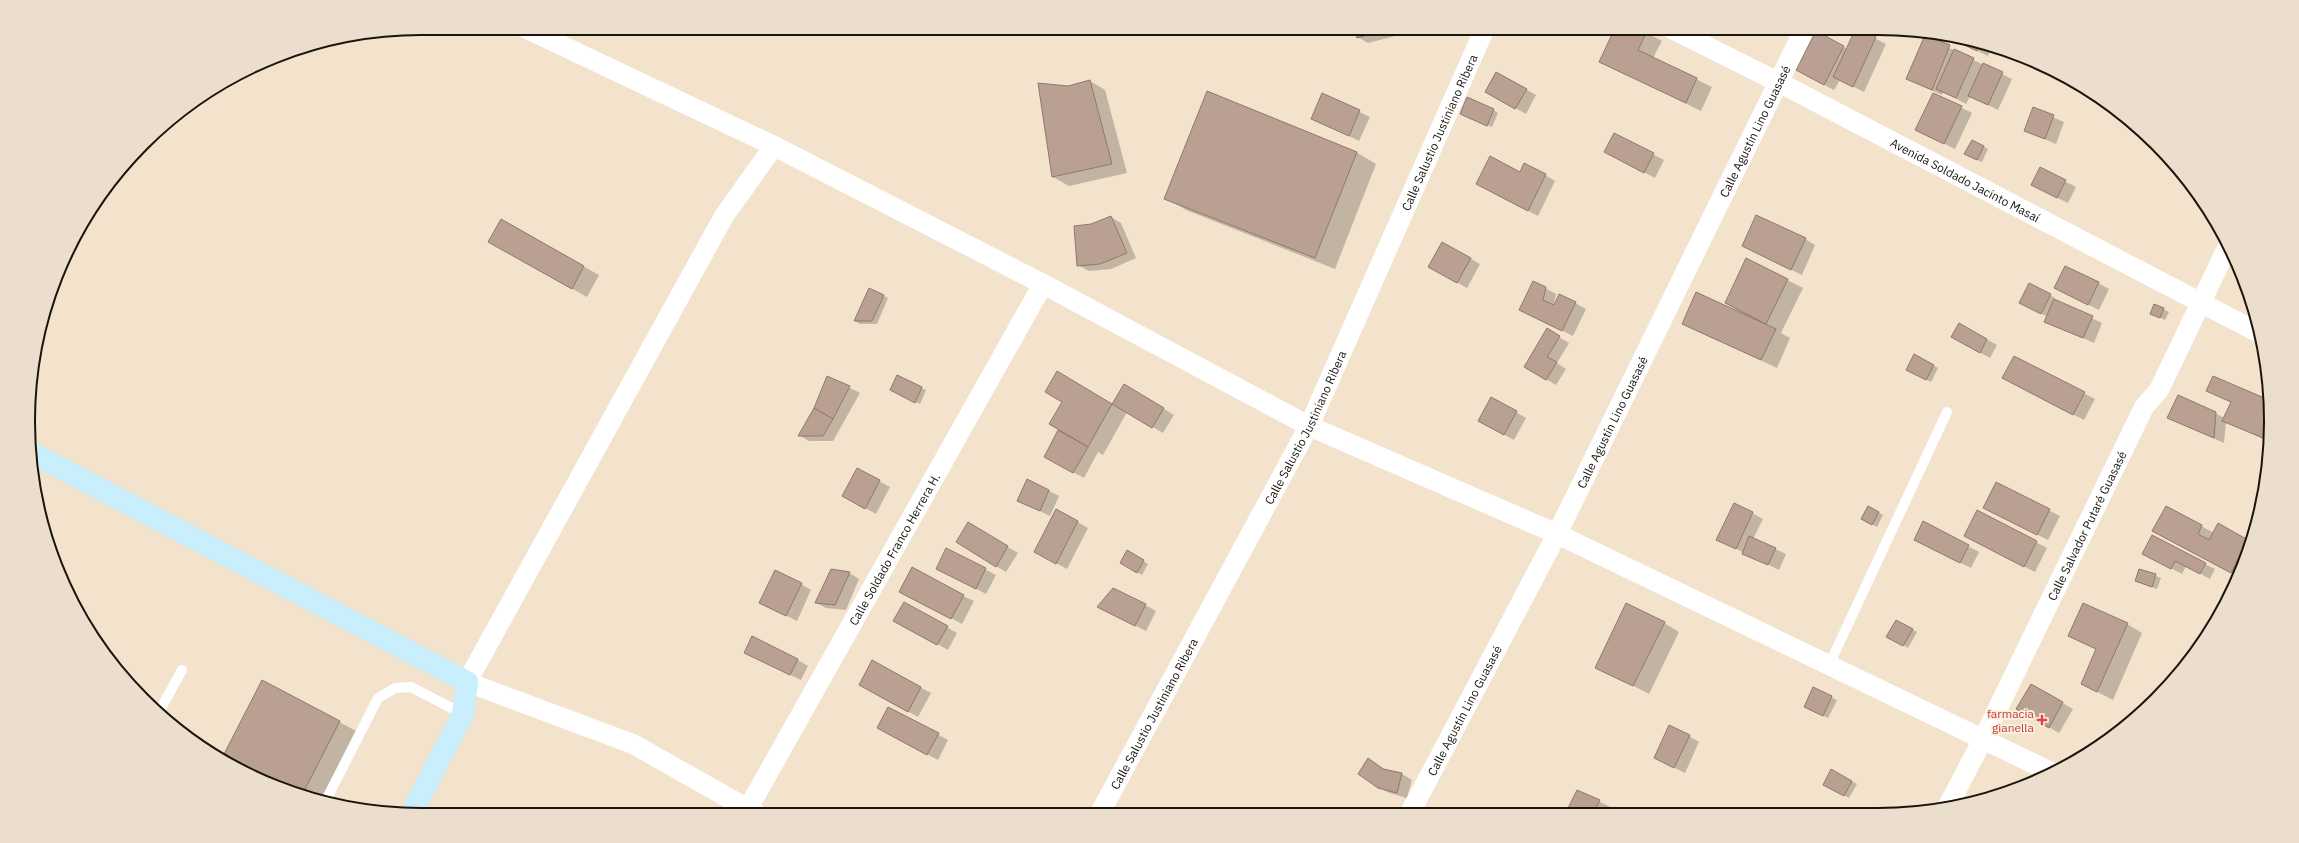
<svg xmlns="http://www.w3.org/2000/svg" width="2299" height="843" font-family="'IBM Plex Sans',sans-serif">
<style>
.shadow{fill:#0003}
.building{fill:#b9a093;stroke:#90786c}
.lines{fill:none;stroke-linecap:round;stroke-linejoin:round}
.lane{stroke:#fff;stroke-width:10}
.street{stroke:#fff;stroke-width:20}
.secondary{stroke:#c9eefc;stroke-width:22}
.health-dot{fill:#e0444e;stroke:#fdf0de;stroke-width:1.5}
.labels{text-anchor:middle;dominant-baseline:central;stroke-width:4;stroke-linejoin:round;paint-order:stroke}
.street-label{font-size:12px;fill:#1a140d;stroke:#fdf0de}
.health-label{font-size:12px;fill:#be3a42;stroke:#fdf0de;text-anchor:end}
.rim{fill:none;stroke:#1a140d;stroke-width:2}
</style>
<rect width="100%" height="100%" fill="#f3e2cc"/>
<!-- shadow -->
<g class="shadow">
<path d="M1355 28H1401L1403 34 1368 43 1358 37Z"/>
<path d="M1616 28H1638L1662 41 1653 58 1712 87 1701 111 1601 62Z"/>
<path d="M1856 29 1886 44 1864 92 1840 80 1834 90 1807 76 1816 33 1847 49Z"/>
<path d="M1925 36 2012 79 1998 110 1970 96 1966 104 1943 92 1942 95 1907 79Z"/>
<path d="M1949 37 1980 41 1992 46 1988 56Z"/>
<path d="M1497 73 1536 95 1526 114 1487 92Z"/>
<path d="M1090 81 1105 90 1127 173 1069 186 1053 177 1039 84 1068 87Z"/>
<path d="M1934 94 1972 113 1955 149 1917 130Z"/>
<path d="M1323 95 1370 117 1359 141 1312 118Z"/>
<path d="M2034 109 2064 122 2056 144 2026 131Z"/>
<path d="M1493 110 1498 113 1492 127 1466 117Z"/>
<path d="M1614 134 1664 160 1655 178 1615 157Z"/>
<path d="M1983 146 1988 149 1982 162 1970 157Z"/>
<path d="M1356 152 1376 164 1335 269 1186 210 1166 198Z"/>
<path d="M2040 169 2076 187 2068 203 2043 191Z"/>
<path d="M1521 173 1545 175 1555 181 1538 216 1487 190Z"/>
<path d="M1111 217 1121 223 1136 258 1111 269 1089 271 1078 265 1091 225Z"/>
<path d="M501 221 599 275 587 297 505 251Z"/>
<path d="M1805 239 1815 245 1802 275 1753 251Z"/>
<path d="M1443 243 1480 264 1467 288 1429 267Z"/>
<path d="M1747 260 1803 288 1781 333 1790 338 1777 368 1683 323 1744 315 1726 303Z"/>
<path d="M2098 283 2109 289 2099 310 2055 288Z"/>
<path d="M2030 284 2055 298 2054 300 2102 323 2094 343 2046 321 2049 312 2046 316 2021 302Z"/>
<path d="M1545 288 1556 294 1553 308 1575 303 1586 309 1573 336 1531 315Z"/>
<path d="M870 289 888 298 877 324H860L855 321Z"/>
<path d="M2155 305 2169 312 2165 320 2156 316Z"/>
<path d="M1959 324 1997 345 1990 358 1952 337Z"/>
<path d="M1547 330 1569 343 1557 363 1566 369 1556 385 1525 367Z"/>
<path d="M1915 356 1938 368 1931 382 1912 372Z"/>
<path d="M2014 357 2095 399 2084 420 2014 384Z"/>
<path d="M828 377 860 393 833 441H809L799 435 815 409Z"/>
<path d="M1073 381 1112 405 1124 385 1174 415 1163 433 1127 412 1103 455 1098 452 1084 478 1055 463 1085 444 1063 401Z"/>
<path d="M921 388 926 390 920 404 891 389Z"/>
<path d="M2178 396 2225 418 2231 402 2218 396 2269 401 2270 442 2226 422 2224 443 2179 423 2169 417Z"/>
<path d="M1516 412 1526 418 1514 440 1490 427Z"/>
<path d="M857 469 890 487 876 514 854 502Z"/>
<path d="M1027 480 1059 496 1050 516 1018 500Z"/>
<path d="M1996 484 2060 516 2048 540 1984 508Z"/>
<path d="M1868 507 1883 515 1877 527 1862 519Z"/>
<path d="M2166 507 2214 533 2218 525 2250 542 2238 576 2169 540Z"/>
<path d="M1057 510 1088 528 1067 569 1045 557Z"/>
<path d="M1978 512 2047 548 2035 572 1976 542Z"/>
<path d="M1752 513 1763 519 1753 539 1786 554 1779 570 1718 540Z"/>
<path d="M968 523 1018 553 1006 572 996 566Z"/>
<path d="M1924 523 1979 552 1971 568 1925 545Z"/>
<path d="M947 550 996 575 986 594 938 569Z"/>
<path d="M1127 551 1148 564 1142 575 1121 563Z"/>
<path d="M2144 554 2205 564 2215 569 2210 579 2186 566 2182 574Z"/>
<path d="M2140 570 2161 578 2157 589 2136 581Z"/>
<path d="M849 573 859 579 846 610 826 608 816 603Z"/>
<path d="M801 584 811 590 797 621 761 603Z"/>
<path d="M963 596 974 601 962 624 911 597Z"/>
<path d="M905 603 957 633 948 650 895 620Z"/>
<path d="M1145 605 1156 611 1146 631 1108 612Z"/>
<path d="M1897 621 1917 632 1908 648 1888 637Z"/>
<path d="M1664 623 1679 632 1649 694 1597 667Z"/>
<path d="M2127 624 2142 633 2113 700 2082 684 2097 650 2070 636Z"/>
<path d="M756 658 798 660 808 666 801 680Z"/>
<path d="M873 662 931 693 918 717 870 691Z"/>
<path d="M263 682 360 733 324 802 248 775 223 759Z"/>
<path d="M2031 685 2073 709 2059 733 2018 709Z"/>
<path d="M1814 689 1837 700 1828 718 1810 709Z"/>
<path d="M889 708 948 740 938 760 888 734Z"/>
<path d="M1689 736 1699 742 1685 773 1655 758Z"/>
<path d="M1369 759 1386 770 1402 774 1412 780 1407 798 1389 793 1378 787Z"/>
<path d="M1832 771 1857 784 1849 798 1824 784Z"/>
<path d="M1578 791 1610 807 1607 812H1567Z"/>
</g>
<!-- building -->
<g class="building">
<path d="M1354 28H1393L1357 38Z"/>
<path d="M1615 28H1640L1647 31 1638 50 1697 78 1686 103 1599 62Z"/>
<path d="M1856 28 1876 37 1853 87 1833 77Z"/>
<path d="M1816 31 1844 46 1824 85 1796 70Z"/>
<path d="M1925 35 1950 45 1932 90 1906 79Z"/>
<path d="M1947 37 1980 41 1981 42 1977 51Z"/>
<path d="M1954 49 1974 58 1956 98 1936 89Z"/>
<path d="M1983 63 2003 72 1988 105 1968 96Z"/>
<path d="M1496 72 1527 89 1515 109 1485 92Z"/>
<path d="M1090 80 1112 164 1052 177 1038 83 1068 86Z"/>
<path d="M1207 91 1357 152 1315 258 1164 199Z"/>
<path d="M1322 93 1360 110 1349 136 1311 119Z"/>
<path d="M1933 93 1962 106 1944 144 1915 130Z"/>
<path d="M1467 97 1494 109 1487 126 1460 114Z"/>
<path d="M2033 107 2054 115 2045 139 2024 131Z"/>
<path d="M1614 133 1654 153 1644 173 1604 152Z"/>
<path d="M1972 140 1984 146 1977 160 1964 154Z"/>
<path d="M1490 156 1520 172 1524 163 1546 174 1528 211 1476 184Z"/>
<path d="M2040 167 2066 180 2057 198 2031 185Z"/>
<path d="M1756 215 1806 238 1791 270 1742 246Z"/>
<path d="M1111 216 1127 253 1100 264 1077 266 1074 226 1091 224Z"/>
<path d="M501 219 584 266 572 289 488 242Z"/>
<path d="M1442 242 1471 258 1457 283 1428 267Z"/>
<path d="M1746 258 1788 279 1766 324 1725 303Z"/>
<path d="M2065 266 2099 282 2088 305 2054 288Z"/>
<path d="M1533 281 1546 287 1543 300 1554 305 1559 294 1576 302 1562 331 1519 310Z"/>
<path d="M2029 283 2051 294 2041 314 2019 303Z"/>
<path d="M869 288 884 295 872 321H854Z"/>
<path d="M1696 292 1776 329 1761 360 1682 324Z"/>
<path d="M2054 299 2093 316 2083 338 2044 322Z"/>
<path d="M2154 304 2164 308 2160 318 2150 314Z"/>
<path d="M1959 323 1987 339 1980 353 1951 337Z"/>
<path d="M1547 328 1560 336 1547 357 1557 362 1546 380 1524 367Z"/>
<path d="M1914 354 1934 365 1926 380 1906 370Z"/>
<path d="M2014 356 2085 392 2073 415 2002 378Z"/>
<path d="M1057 371 1112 404 1088 447 1049 424 1062 402 1045 392Z"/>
<path d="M897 375 922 387 915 403 890 390Z"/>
<path d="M827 376 850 386 833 419 814 408Z"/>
<path d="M2213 376 2269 400V424L2263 438 2222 421 2231 402 2206 391Z"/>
<path d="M1124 384 1164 408 1152 428 1112 404Z"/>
<path d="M2178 395 2216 412 2214 438 2167 418Z"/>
<path d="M1491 397 1517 411 1504 435 1478 421Z"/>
<path d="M814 408 833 419 823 436H798Z"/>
<path d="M1058 430 1088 447 1073 473 1044 457Z"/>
<path d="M857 468 880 480 865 509 842 496Z"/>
<path d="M1027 479 1049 490 1040 511 1017 501Z"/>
<path d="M1996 482 2050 509 2037 535 1983 508Z"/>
<path d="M1734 503 1753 512 1736 549 1716 540Z"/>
<path d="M1868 506 1879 512 1872 525 1861 519Z"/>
<path d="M2166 506 2202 525 2198 534 2209 540 2218 523 2248 540 2231 573 2152 531Z"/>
<path d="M1056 509 1078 521 1056 564 1034 552Z"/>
<path d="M1977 510 2037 541 2024 567 1964 536Z"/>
<path d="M1923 521 1969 545 1960 563 1914 540Z"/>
<path d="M968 522 1008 546 996 567 956 542Z"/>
<path d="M2152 535 2206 563 2200 574 2175 561 2171 569 2142 554Z"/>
<path d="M1749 536 1776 548 1768 565 1742 554Z"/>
<path d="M946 548 986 568 976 589 936 569Z"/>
<path d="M1127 550 1144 560 1137 573 1120 563Z"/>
<path d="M912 567 964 595 951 619 899 592Z"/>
<path d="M831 569 850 572 835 605 815 603Z"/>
<path d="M2139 569 2156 574 2152 587 2135 581Z"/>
<path d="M775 570 802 583 786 616 759 603Z"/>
<path d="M1113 588 1146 604 1135 626 1097 607Z"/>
<path d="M904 602 948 626 937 645 893 621Z"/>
<path d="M1626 603 1665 622 1633 686 1595 668Z"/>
<path d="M2083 603 2128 623 2097 692 2081 684 2096 649 2068 636Z"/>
<path d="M1896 620 1913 629 1903 646 1886 637Z"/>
<path d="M752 636 798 659 790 675 744 653Z"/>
<path d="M872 660 921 687 908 712 859 685Z"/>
<path d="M262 680 340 721 302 795 248 775 222 758Z"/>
<path d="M2031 684 2063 702 2049 728 2016 709Z"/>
<path d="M1813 687 1832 696 1823 716 1804 707Z"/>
<path d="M888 707 939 733 927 755 877 728Z"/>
<path d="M1669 725 1690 735 1674 768 1654 758Z"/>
<path d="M1368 758 1383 769 1402 773 1397 793 1378 788 1358 774Z"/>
<path d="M1831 769 1852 781 1844 796 1823 785Z"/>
<path d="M1577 790 1600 800 1594 812H1566Z"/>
</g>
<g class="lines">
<!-- lane -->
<g class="lane">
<path d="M1829 665 1947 412"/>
<path d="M159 712 182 670"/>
<path d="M325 802 378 698 395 688 411 687 463 714"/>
</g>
<!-- street -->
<g class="street">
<path d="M525 28 774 146 1043 284 1309 426 1557 534 2053 773"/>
<path id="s1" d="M1670 28 1780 83 2259 333"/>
<path id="s2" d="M1947 808 1983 739 2144 407 2159 390 2228 246"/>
<path id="s3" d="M1100 813 1309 426 1485 28"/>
<path id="s4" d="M1410 813 1557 534 1805 28"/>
<path id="s5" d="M745 814 1043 284"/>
<path d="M757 814 633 744 467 682 724 216 774 146"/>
</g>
<!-- secondary -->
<path class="secondary" d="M30 452 467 682 463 714 411 814"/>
</g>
<!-- markers -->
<path class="health-dot" d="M2040 714h4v4h4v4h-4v4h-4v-4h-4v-4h4z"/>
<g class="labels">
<!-- street labels -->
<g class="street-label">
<text stroke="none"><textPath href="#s3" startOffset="761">Calle Salustio Justiniano Ribera</textPath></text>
<text stroke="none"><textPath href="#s4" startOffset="764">Calle Agustín Lino Guasasé</textPath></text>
<text stroke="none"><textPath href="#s1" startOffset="332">Avenida Soldado Jacinto Masaí</textPath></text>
<text stroke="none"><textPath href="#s4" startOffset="440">Calle Agustín Lino Guasasé</textPath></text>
<text stroke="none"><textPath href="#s3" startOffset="437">Calle Salustio Justiniano Ribera</textPath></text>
<text stroke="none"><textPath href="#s2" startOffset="315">Calle Salvador Putaré Guasasé</textPath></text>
<text stroke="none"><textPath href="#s5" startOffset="304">Calle Soldado Franco Herrera H.</textPath></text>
<text stroke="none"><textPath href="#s4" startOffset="116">Calle Agustín Lino Guasasé</textPath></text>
<text stroke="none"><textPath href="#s3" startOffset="113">Calle Salustio Justiniano Ribera</textPath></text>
</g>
<!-- health labels -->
<g class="health-label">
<text x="2034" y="713">farmacia<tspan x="2034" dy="14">gianella</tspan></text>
</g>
</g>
<!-- crop -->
<path d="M0 0H2299V843H0ZM421 35H1878A386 386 0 0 1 2264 421V422A386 386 0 0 1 1878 808H421A386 386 0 0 1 35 422V421A386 386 0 0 1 421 35Z" fill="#ebdecd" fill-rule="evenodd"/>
<path class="rim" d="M421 35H1878A386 386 0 0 1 2264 421V422A386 386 0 0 1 1878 808H421A386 386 0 0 1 35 422V421A386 386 0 0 1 421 35Z"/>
</svg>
